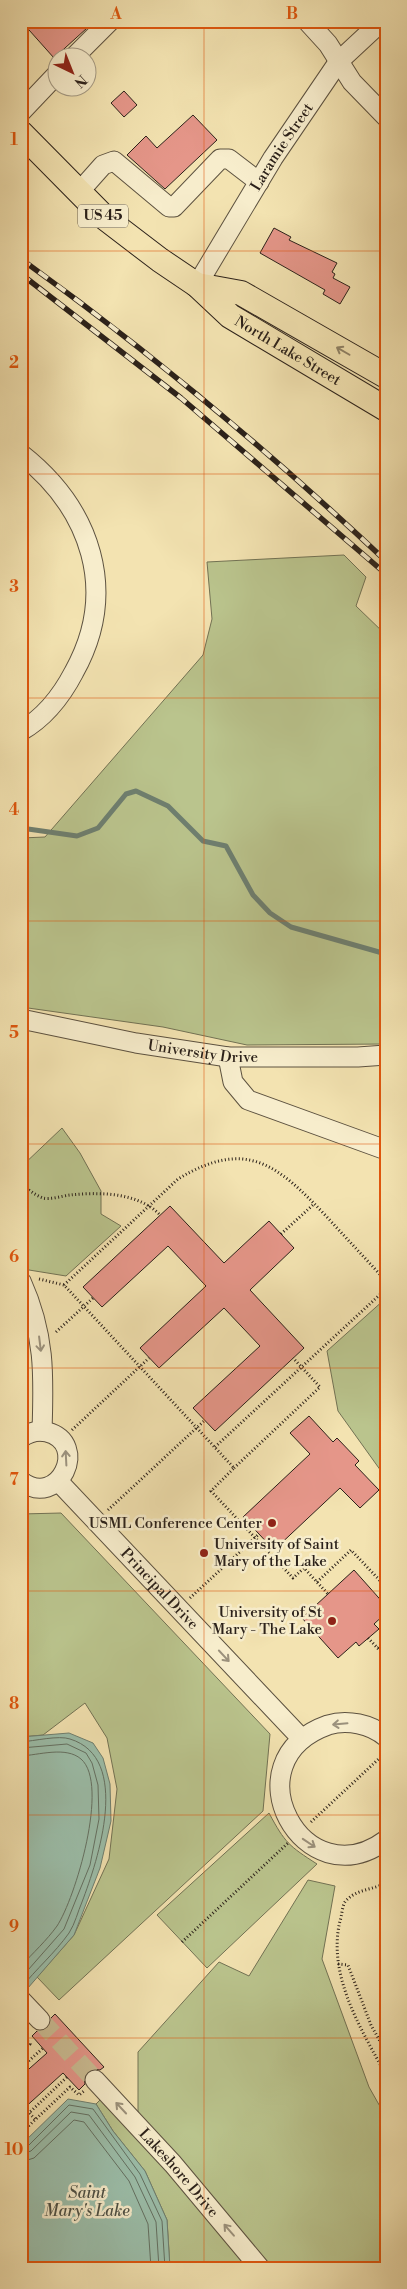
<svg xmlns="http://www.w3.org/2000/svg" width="407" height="2289" font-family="'Libre Bodoni',serif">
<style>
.green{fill:#bac48d;stroke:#727254}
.water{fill:#9bbeaa;stroke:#6e7f70}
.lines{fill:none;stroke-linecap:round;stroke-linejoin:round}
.shore{stroke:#637062;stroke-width:1}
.stream{stroke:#6e7f70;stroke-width:5}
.building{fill:#e59689;stroke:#2b211a}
.minor-tunnel{stroke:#cbbc93;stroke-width:19;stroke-dasharray:19 9;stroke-linecap:butt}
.minor-casing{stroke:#5d5240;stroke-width:21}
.major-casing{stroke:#2b211a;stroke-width:26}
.path{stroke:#2b211a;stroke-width:3;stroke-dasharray:1 2.5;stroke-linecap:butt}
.minor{stroke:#f7edcc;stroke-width:19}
.major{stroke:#f3e3b1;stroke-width:24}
.rail-casing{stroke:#2b211a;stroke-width:5.5}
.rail{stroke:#f7edcc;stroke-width:4;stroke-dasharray:11;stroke-linecap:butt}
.oneway{stroke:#8f8266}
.oneway2{stroke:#9b917c}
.grid{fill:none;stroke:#df560d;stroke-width:1;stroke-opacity:0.55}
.poi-dot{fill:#8f2418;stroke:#f7edcc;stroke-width:2}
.labels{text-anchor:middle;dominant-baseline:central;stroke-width:5;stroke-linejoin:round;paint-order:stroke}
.shield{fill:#f7edcc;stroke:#685e4f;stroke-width:1}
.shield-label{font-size:14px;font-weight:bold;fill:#2b211a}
.street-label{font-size:15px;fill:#2b211a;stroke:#f7edcc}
.poi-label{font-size:15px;fill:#2b211a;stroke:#f7edcc;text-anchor:end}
.water-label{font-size:16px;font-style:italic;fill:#4d5045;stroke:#f7edcc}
.neatline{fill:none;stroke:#df560d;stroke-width:2}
.grid-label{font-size:16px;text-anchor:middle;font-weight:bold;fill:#df560d}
</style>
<rect width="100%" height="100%" fill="#f3e3b1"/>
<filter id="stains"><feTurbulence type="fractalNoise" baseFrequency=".004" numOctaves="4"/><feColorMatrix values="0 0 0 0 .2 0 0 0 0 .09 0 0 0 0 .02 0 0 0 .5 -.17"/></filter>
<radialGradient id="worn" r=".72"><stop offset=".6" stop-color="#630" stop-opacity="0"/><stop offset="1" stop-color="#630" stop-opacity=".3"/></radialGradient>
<!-- green -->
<g class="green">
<path d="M344 555 366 577 356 606 386 635V1044L247 1045 163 1027 21 1007V838L45 837 203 655 212 619 207 562Z"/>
<path d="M62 1128 80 1153 101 1191V1214L121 1226 66 1276 29 1270 21 1260V1167Z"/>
<path d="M385 1299 386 1300V1478L338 1411 327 1351Z"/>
<path d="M61 1513 270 1734 263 1811 59 2000 37 1977 74 1935 109 1859 117 1789 107 1738 85 1703 43 1735 21 1737V1514Z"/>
<path d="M269 1813C285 1843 289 1846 317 1864L207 1968 157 1915Z"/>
<path d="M308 1880 335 1886 322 1959 369 2087 386 2117V2268H270L259 2252 138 2117V2052L219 1962 249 1976Z"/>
<path d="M101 2099 224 2234 247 2268H170L167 2220 145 2171 113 2131 96 2104Z"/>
</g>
<!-- water -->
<g class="water">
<path d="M69 1733 93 1743 103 1758 110 1784 111 1821 100 1868 74 1935 21 1996V1737Z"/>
<path d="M68 2099 96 2104 113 2131 145 2171 167 2220 170 2268H21V2145Z"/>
</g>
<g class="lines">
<!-- shore -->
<g class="shore">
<path d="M21 1742C34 1741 59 1735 70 1739 132 1758 98 1860 82 1902 78 1911 75 1924 69 1933 55 1953 36 1969 21 1988"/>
<path d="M21 1748 67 1744 86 1753 92 1763 98 1785 99 1819 90 1865 64 1929 21 1978"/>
<path d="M21 1756C39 1755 66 1746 81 1759 110 1784 75 1899 57 1926 47 1940 33 1953 21 1966"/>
<path d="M21 2148 27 2147 69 2105 93 2109 140 2174 162 2221 165 2268"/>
<path d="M21 2154 31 2151 71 2112 89 2115 135 2177 156 2222 159 2268"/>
<path d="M21 2162 34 2158 74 2120 84 2122 129 2181 148 2224 151 2268"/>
</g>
<!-- stream -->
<path class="stream" d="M21 828 77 836 98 828 126 794 136 791 168 806 203 841 226 846 253 895 270 913 291 927 386 954"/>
</g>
<!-- building -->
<g class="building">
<path d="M21 21H81L87 28 54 58Z"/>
<path d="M124 91 137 105 124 117 111 103Z"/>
<path d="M193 115 217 140 165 189 127 155 146 136 157 148Z"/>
<path d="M274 228 291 237 289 240 337 263 332 272 335 274 333 278 350 287 340 304 323 294 325 290 260 253Z"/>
<path d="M170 1206 224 1263 269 1221 294 1248 250 1290 304 1348 215 1431 193 1408 260 1346 224 1308 159 1368 140 1348 206 1286 168 1246 102 1307 83 1287Z"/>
<path d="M309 1416 333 1442 337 1438 359 1461 355 1465 379 1490 360 1508 340 1488 274 1550 243 1517 310 1454 290 1433Z"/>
<path d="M354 1570 386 1606V1613L374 1624 379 1629 359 1646 356 1642 338 1658 302 1618Z"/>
<path d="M55 2014 104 2067 100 2070 93 2069 87 2072 84 2077 85 2084 79 2090 63 2073 21 2111V2076L47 2053 32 2036 37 2031 47 2028 51 2018Z"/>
</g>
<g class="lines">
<!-- minor-tunnel -->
<path class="minor-tunnel" d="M40 2020 95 2080"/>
<defs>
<g id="minor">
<path d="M307 21 328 44 352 82 386 117"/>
<path d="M73 58 110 21"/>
<path d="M21 112 58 73"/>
<path d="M79 192 103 165 114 161 169 207H174L220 159H229L259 182"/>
<path id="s1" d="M197 285 273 158 339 61 382 21"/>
<path d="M21 454C91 509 119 591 74 672 62 695 44 718 21 731"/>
<path id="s2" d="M21 1019 136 1043 228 1057H358L386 1055"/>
<path d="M228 1057 233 1082 248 1100 386 1150"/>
<path d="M21 1281C45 1334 44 1374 42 1431"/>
<path d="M21 1438C29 1432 38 1430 47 1432 90 1443 59 1510 21 1481"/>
<path id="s3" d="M58 1481 302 1739"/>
<path d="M386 1737C371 1724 347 1719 328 1725 227 1761 304 1901 386 1840"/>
<path d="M21 2000 40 2020"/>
<path id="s4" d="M95 2080 173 2164 260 2268"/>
</g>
<g id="major">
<path id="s5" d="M21 133 105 218 160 260 197 285 230 316 386 409"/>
<path d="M197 285 241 293 386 376"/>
</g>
</defs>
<!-- minor casing -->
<use href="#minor" class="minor-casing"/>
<!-- major casing -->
<use href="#major" class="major-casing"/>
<!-- path -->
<g class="path">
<path d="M21 1183C27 1189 35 1195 43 1198 50 1200 62 1196 70 1195 99 1192 138 1192 160 1215"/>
<path d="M281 1234 314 1204"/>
<path d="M39 1279 64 1285 234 1468 211 1491 293 1578 304 1568 328 1594"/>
<path d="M64 1285 178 1179C246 1138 277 1164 326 1216 346 1238 366 1259 386 1281"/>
<path d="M56 1332 93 1298"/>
<path d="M72 1430 149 1358"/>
<path d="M215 1447 386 1289"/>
<path d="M234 1468 320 1387 293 1358"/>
<path d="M108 1510 204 1421"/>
<path d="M317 1582 351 1550 386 1587"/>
<path d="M190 1598 259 1534"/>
<path d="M368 1638 386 1657"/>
<path d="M378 1648 386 1641"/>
<path d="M311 1822 385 1753"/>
<path d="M386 1883C373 1890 355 1889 345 1902 342 1906 342 1916 340 1921 327 1975 361 2029 386 2075"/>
<path d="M182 1942 288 1843"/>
<path d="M338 1964 348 1965 371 2025 386 2052"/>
<path d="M21 2051 30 2044 23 2036 28 2031"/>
<path d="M21 2068 43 2048"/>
<path d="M35 2119 29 2113 67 2077"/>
<path d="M21 2133 70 2087 79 2095 84 2091"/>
</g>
<!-- minor -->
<use href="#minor" class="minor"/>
<!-- major -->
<use href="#major" class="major"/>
<defs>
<g id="rail">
<path d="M21 259C149 351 271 453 386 561"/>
<path d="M21 274 181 398 386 574"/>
</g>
</defs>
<!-- rail casing -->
<use href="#rail" class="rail-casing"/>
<!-- rail -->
<use href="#rail" class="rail"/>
</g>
<!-- one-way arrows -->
<defs><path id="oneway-shaft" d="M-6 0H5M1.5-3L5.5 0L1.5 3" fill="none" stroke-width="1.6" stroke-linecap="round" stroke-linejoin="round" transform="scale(1.25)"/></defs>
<use class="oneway" href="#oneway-shaft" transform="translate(343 351) rotate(-150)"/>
<g class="oneway2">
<use href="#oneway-shaft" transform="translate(40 1344) rotate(83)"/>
<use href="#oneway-shaft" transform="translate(66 1458) rotate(-93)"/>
<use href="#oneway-shaft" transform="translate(224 1656) rotate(47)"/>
<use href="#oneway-shaft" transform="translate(340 1724) rotate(175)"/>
<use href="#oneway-shaft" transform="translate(309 1843) rotate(34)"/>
<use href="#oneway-shaft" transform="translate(121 2108) rotate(-133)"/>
<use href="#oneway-shaft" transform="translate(229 2230) rotate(-131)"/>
</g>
<!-- grid -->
<path class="grid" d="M204 21V2268M21 251H386M21 474H386M21 698H386M21 921H386M21 1144H386M21 1368H386M21 1591H386M21 1815H386M21 2038H386"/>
<!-- markers -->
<g class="poi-dot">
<circle cx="272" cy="1523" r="5"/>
<circle cx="204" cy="1553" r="5"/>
<circle cx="332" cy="1621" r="5"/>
</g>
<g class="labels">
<!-- shield labels -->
<rect class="shield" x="78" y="204.5" width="50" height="23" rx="4"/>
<g class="shield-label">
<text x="103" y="216">US 45</text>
</g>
<!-- street labels -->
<g class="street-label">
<text stroke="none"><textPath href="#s1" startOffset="162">Laramie Street</textPath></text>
<text stroke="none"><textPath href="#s5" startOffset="346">North Lake Street</textPath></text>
<text stroke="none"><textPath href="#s2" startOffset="185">University Drive</textPath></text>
<text stroke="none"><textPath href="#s3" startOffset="148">Principal Drive</textPath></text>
<text stroke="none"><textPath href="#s4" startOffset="125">Lakeshore Drive</textPath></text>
</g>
<!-- poi labels -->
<g class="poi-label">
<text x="262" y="1523">USML Conference Center</text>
<text x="214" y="1544" text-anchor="start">University of Saint<tspan x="214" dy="17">Mary of the Lake</tspan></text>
<text x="322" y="1612">University of St<tspan x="322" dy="17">Mary - The Lake</tspan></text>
</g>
<!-- water labels -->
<g class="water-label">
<text x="87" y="2193">Saint<tspan x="87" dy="18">Mary's Lake</tspan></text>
</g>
</g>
<!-- margin -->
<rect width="407" height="2289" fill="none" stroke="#f3e3b1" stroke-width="55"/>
<!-- north arrow -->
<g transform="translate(72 72) rotate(137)"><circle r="24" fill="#f7edcc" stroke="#a59b85"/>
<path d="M0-4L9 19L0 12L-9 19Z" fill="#8f2418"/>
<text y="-8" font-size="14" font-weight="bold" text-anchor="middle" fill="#2b211a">N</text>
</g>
<rect x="28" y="28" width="352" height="2234" class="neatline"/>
<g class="grid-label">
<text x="116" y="19">A</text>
<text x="292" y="19">B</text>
<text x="14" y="145">1</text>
<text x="14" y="368">2</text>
<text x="14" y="592">3</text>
<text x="14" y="815">4</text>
<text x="14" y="1038">5</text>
<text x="14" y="1262">6</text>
<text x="14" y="1485">7</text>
<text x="14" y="1709">8</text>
<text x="14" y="1932">9</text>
<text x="14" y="2155">10</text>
</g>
<rect width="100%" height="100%" filter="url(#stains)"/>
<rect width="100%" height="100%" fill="url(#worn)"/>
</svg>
